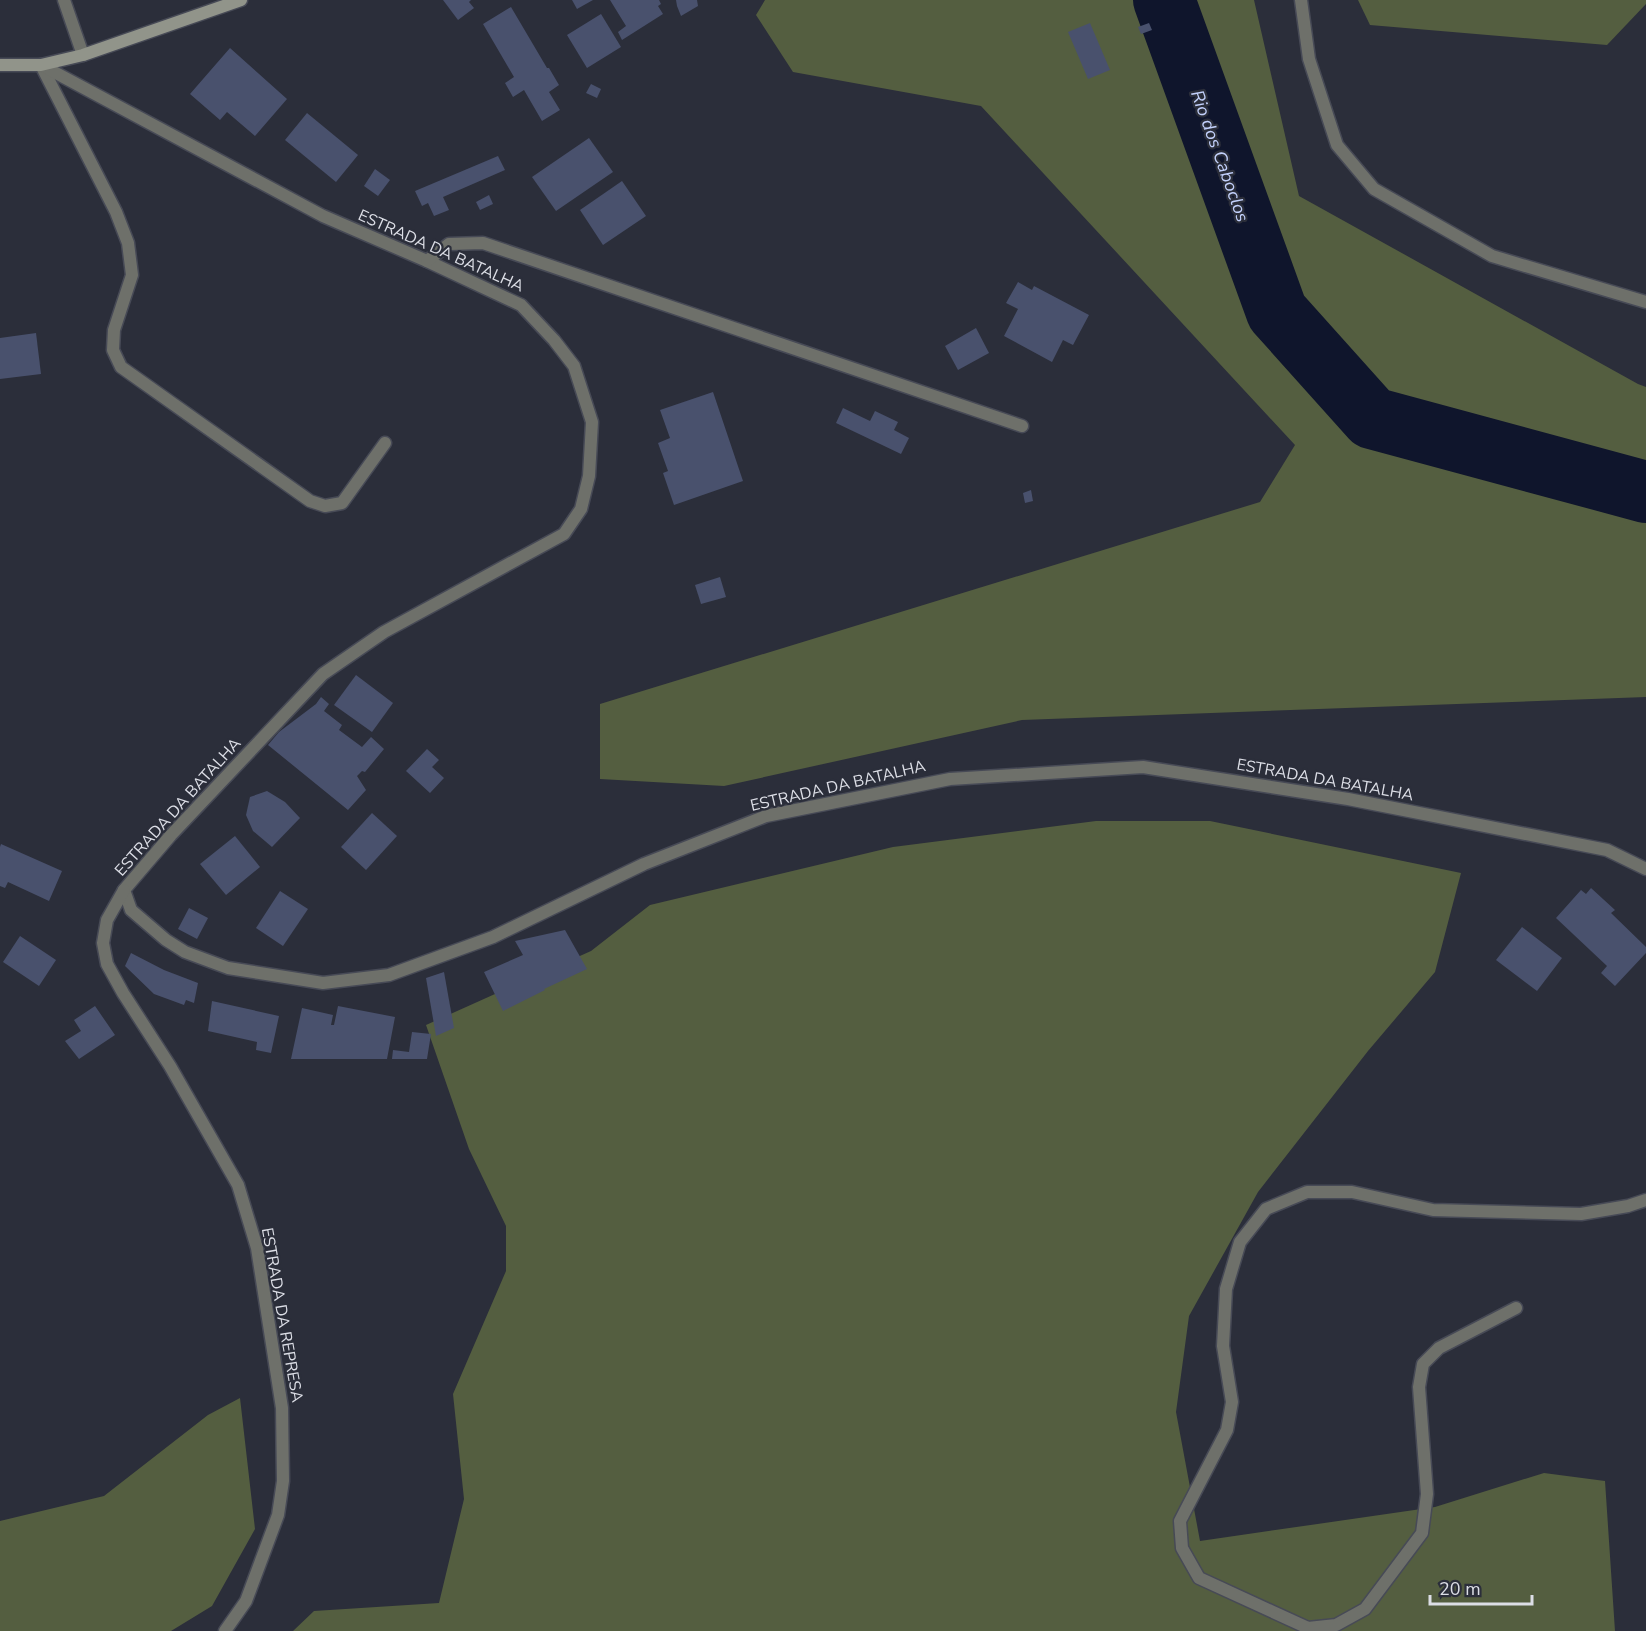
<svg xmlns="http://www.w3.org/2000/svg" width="1646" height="1631" font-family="'Nunito Sans',sans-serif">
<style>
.forest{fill:#545e40}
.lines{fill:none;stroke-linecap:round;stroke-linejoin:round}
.river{stroke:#0f152c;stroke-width:62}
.building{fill:#49516d}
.lane-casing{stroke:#474a56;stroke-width:15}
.street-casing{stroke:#474a56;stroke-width:15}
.secondary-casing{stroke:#474a56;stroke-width:15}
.lane{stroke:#6e706a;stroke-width:12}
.street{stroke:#6e706a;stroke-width:12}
.secondary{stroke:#91948a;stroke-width:12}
.labels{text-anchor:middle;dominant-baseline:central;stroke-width:4.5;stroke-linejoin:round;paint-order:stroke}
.street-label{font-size:16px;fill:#dcdee6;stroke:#2b2e3a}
.water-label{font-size:18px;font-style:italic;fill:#c2d0fb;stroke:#2b2e3a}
</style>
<rect width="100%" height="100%" fill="#2b2e3a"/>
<!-- forest -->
<g class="forest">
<path d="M765 0H1254L1299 196 1638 384 1646 387V697L1022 720 724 786 600 779V704L1260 502 1295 445 981 106 793 72 756 15Z"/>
<path d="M1358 0H1646V4L1607 45 1370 25Z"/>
<path d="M1096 821H1210L1461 873 1435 972 1368 1051 1258 1192 1189 1316 1176 1412 1200 1541 1435 1507 1544 1473 1605 1481 1615 1631H293L314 1611 439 1603 464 1499 453 1394 506 1271V1226L469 1149 426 1025 591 951 650 905 893 847Z"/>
<path d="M240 1398 255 1529 212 1606 171 1631H0V1521L104 1496 208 1415Z"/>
</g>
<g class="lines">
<!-- river -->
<path class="river" d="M1164 0 1277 312 1372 418 1646 492"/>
</g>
<!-- building -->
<g class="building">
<path d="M443 0H471L469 2 474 8 458 20Z"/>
<path d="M572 0H593L577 9Z"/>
<path d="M610 0H659L661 4 658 6 663 14 622 40 618 32 626 26Z"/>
<path d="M676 0H697L698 6 681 16 677 6Z"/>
<path d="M511 7 547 68H549L559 85 549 92 560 110 542 121 524 90 513 97 505 83 514 77 483 24Z"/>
<path d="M601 14 621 47 587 68 567 35Z"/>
<path d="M1090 23 1110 70 1088 79 1068 32Z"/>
<path d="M1149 23 1152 30 1141 34 1138 27Z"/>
<path d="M230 48 287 99 255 136 227 112 220 120 190 94Z"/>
<path d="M591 84 601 89 597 98 586 93Z"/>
<path d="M307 113 358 155 336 182 285 140Z"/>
<path d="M589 138 613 172 556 211 532 177Z"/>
<path d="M498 156 505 170 443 197 449 210 434 216 428 203 422 206 415 191Z"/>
<path d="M375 169 390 180 378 196 364 186Z"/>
<path d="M622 181 646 216 603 245 580 210Z"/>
<path d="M489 195 493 204 480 210 476 202Z"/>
<path d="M1018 282 1032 290 1034 286 1089 315 1073 345 1063 340 1052 362 1004 336 1018 309 1006 303Z"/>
<path d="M976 328 989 353 958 370 945 346Z"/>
<path d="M36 333 41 374 0 379V338Z"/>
<path d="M713 392 743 481 674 505 663 473 668 471 658 443 670 438 660 410Z"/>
<path d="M843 408 870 421 875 411 898 422 894 430 909 438 901 454 836 423Z"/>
<path d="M1031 490 1033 501 1025 503 1023 493Z"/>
<path d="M720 577 726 597 701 604 695 585Z"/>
<path d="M356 675 393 703 372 732 334 705Z"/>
<path d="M321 697 329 704 324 711 342 725 339 730 362 747 371 737 384 749 365 772 362 771 357 776 366 790 348 810 268 745 279 732 316 704Z"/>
<path d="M427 749 439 760 432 767 444 778 430 793 406 771Z"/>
<path d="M267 791 285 802 300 818 272 847 253 831 246 815 250 797Z"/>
<path d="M372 813 397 836 366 870 341 847Z"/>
<path d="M235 836 260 867 226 895 200 864Z"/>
<path d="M1 844 62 871 49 901 8 882 5 888 0 886V847Z"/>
<path d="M1591 888 1615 910 1611 913 1646 947V953L1615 986 1601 973 1607 966 1556 918 1581 890 1586 894Z"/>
<path d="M280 891 308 909 283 946 256 928Z"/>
<path d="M189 908 208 918 197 939 178 929Z"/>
<path d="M1522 927 1562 958 1537 991 1496 960Z"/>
<path d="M565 930 587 969 544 989 545 990 503 1011 484 972 523 955 515 941Z"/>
<path d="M20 936 56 960 39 986 3 962Z"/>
<path d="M131 953 164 970 198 983 194 1003 186 1000 184 1005 154 994 125 966Z"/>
<path d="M444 972 454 1028 436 1036 426 978Z"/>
<path d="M212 1001 279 1016 271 1053 256 1050 257 1042 208 1031Z"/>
<path d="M95 1006 115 1035 79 1059 65 1041 81 1031 74 1020Z"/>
<path d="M338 1006 395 1017 387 1059H291L302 1008 333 1015 331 1025H334Z"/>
<path d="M412 1032 431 1034 427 1059H392L393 1050 409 1052Z"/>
</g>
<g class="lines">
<defs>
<g id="lane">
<path d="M41 65 116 212 128 243 132 275 114 330 113 350 121 367 310 501 325 506 342 503 385 443"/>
<path d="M1516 1308 1439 1348 1423 1364 1419 1387 1427 1494 1422 1533 1365 1609 1336 1625 1308 1628 1199 1578 1182 1548 1180 1521 1227 1430 1232 1402 1223 1346 1226 1289 1240 1242 1266 1209 1307 1192H1352L1433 1210 1581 1214 1628 1206 1646 1200"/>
</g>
<g id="street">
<path d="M64 0 83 55"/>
<path d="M1301 0 1309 59 1337 145 1374 189 1492 256 1646 302"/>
<path d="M41 65 323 216 427 261 521 305 554 340 574 366 592 422 589 476 581 509 564 534 384 632 323 674 171 835 124 890 131 910 166 940 185 952 228 968 323 983 389 975 493 937 644 864 766 816 950 779 1143 767 1348 799 1607 850 1646 869"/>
<path d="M427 261 449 244 483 243 1022 426"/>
<path d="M124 890 107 920 103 943 107 964 123 993 170 1066 238 1185 257 1248 282 1408 283 1481 278 1515 246 1601 225 1631"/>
</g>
<path id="secondary" d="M0 65H41L83 55 241 0"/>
</defs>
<!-- lane casing -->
<use href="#lane" class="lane-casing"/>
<!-- street casing -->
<use href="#street" class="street-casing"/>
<!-- secondary casing -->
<use href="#secondary" class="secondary-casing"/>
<!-- lane -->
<use href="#lane" class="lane"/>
<!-- street -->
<use href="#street" class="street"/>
<!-- secondary -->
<use href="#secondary" class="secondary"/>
</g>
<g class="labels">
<!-- street labels -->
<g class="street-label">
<text transform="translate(441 251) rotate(24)">ESTRADA DA BATALHA</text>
<text transform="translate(1325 780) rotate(10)">ESTRADA DA BATALHA</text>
<text transform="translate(838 786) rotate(-13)">ESTRADA DA BATALHA</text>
<text transform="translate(178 807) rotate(-48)">ESTRADA DA BATALHA</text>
<text transform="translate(282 1315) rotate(80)">ESTRADA DA REPRESA</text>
</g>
<!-- water labels -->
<g class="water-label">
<text transform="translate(1220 156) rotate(70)">Rio dos Caboclos</text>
</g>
</g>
<!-- scale -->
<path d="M1430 1595v9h102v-9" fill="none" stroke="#dcdee6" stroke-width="3"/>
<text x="1439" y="1595" font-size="18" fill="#dcdee6" stroke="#2b2e3a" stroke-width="4.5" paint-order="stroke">20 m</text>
</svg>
